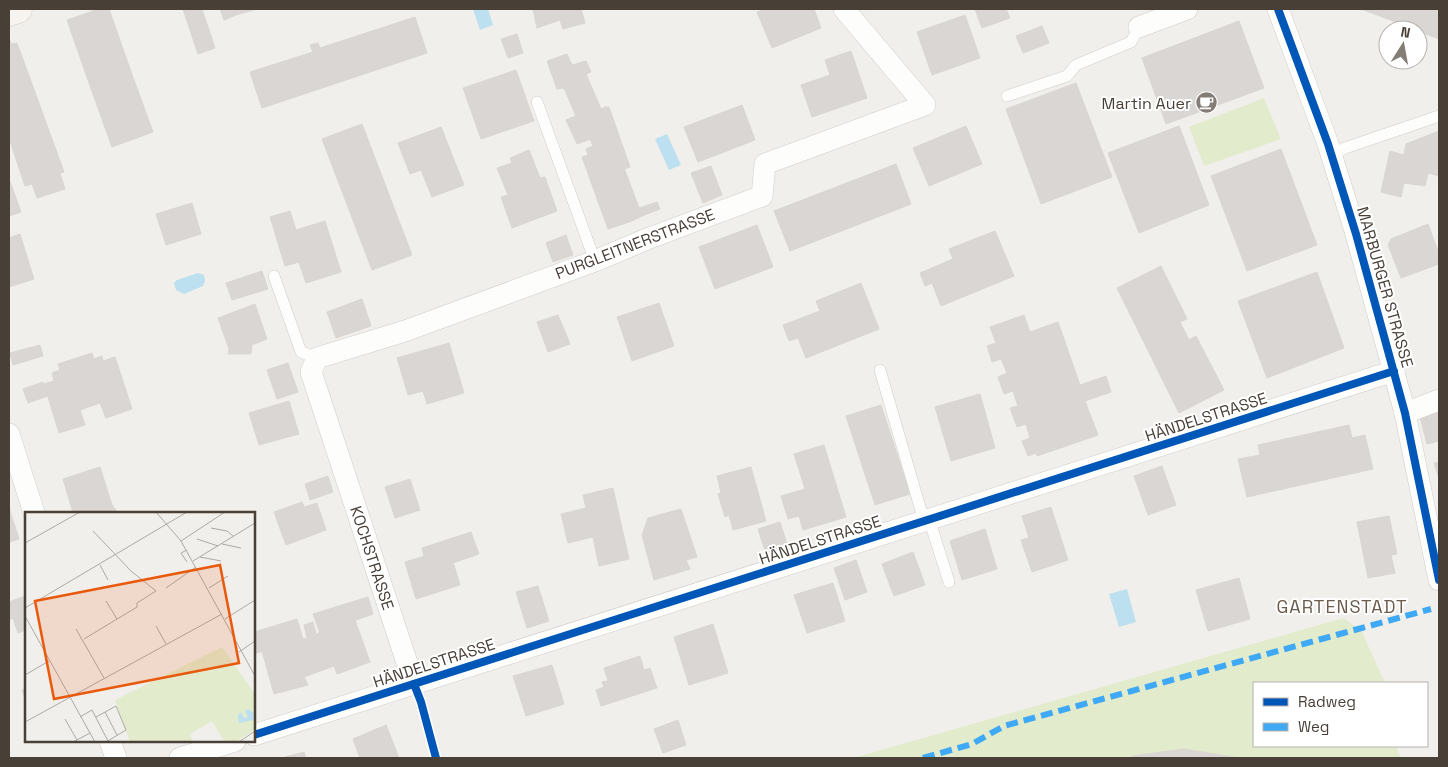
<svg xmlns="http://www.w3.org/2000/svg" width="1448" height="767" font-family="'Space Grotesk',sans-serif">
<style>
.green{fill:#e2ebcc}
.water{fill:#bce0ef}
.building{fill:#d9d6d3;stroke:#dad6d1}
.lines{fill:none;stroke-linecap:round;stroke-linejoin:round}
.service-casing{stroke:#cfcdc9;stroke-width:12}
.minor-casing{stroke:#cfcdc9;stroke-width:22}
.secondary-casing{stroke:#d1cbc3;stroke-width:29}
.service{stroke:#fdfdfc;stroke-width:11}
.minor{stroke:#fdfdfc;stroke-width:21}
.secondary{stroke:#f7f4ef;stroke-width:28}
.quiet{stroke:#3fa9f5;stroke-width:6;stroke-dasharray:12 6;stroke-linecap:butt}
.cycleway-casing{stroke:#fff;stroke-width:11}
.cycleway{stroke:#0057b8;stroke-width:8}
.labels{text-anchor:middle;dominant-baseline:central;stroke-width:4;stroke-linejoin:round;paint-order:stroke}
.poi-label{font-size:16px;fill:#483f37;stroke:#fff;text-anchor:end}
.street-label{font-size:16px;fill:#483f37;stroke:#fff}
.neighbourhood-label{font-size:18px;letter-spacing:1px;fill:#6b5c4e;stroke:#fff}
.inset-road{fill:none;stroke:#ada9a4;stroke-width:1}
.view{fill:#e8590c;fill-opacity:0.15;stroke:#e8590c;stroke-width:2.5}
.inset-edge{fill:none;stroke:#483f37;stroke-width:2.5}
</style>
<rect width="100%" height="100%" fill="#f1efec"/>
<!-- green -->
<g class="green">
<path d="M1264 98 1281 139 1204 166 1189 127Z"/>
<path d="M1344 618 1362 632 1385 683H1254V746H1396L1401 758H853Z"/>
</g>
<!-- water -->
<g class="water">
<path d="M473 9H488L493 25 480 30Z"/>
<path d="M667 134 681 165 669 170 655 139Z"/>
<path d="M198 273 204 275 205 281 203 286 184 294 176 290 174 283 177 280Z"/>
<path d="M1127 589 1136 622 1119 627 1109 594Z"/>
</g>
<!-- building -->
<g class="building">
<path d="M99 9H109L130 69 89 83 67 20Z"/>
<path d="M183 9H202L215 48 198 54Z"/>
<path d="M220 9H234L236 15 224 20Z"/>
<path d="M234 9H257L236 15Z"/>
<path d="M533 9H581L585 23 563 29 560 20 537 28Z"/>
<path d="M765 9H814L821 28 772 48 757 12Z"/>
<path d="M975 9H1006L1010 18 982 28Z"/>
<path d="M1361 9H1383L1380 16Z"/>
<path d="M1383 9H1439V39L1380 16Z"/>
<path d="M965 15 980 58 932 75 917 32Z"/>
<path d="M415 17 427 53 262 108 250 72 313 52 310 45 318 43 320 48Z"/>
<path d="M1239 21 1264 88 1166 124 1142 58Z"/>
<path d="M1042 26 1049 43 1023 53 1016 36Z"/>
<path d="M517 34 523 53 508 58 501 39Z"/>
<path d="M9 38 11 44 17 43 64 172 60 173 65 189 37 198 32 184 25 186 9 138Z"/>
<path d="M851 51 867 98 812 117 801 85 830 75 825 60Z"/>
<path d="M567 54 572 65 586 61 591 72 586 74 611 132 577 144 566 120 576 116 564 88 557 89 547 61Z"/>
<path d="M130 69 153 132 112 147 89 83Z"/>
<path d="M516 70 534 121 481 139 463 88Z"/>
<path d="M1076 83 1112 177 1041 204 1006 109Z"/>
<path d="M742 105 755 140 698 162 684 127Z"/>
<path d="M605 107H609L630 167 624 169 616 146 588 155 586 149 593 146 590 139 611 132 601 109Z"/>
<path d="M362 124 412 255 372 270 322 139Z"/>
<path d="M966 126 982 164 929 186 913 148Z"/>
<path d="M1179 126 1209 205 1139 233 1108 153Z"/>
<path d="M441 127 464 185 432 197 421 170 410 174 398 143Z"/>
<path d="M1439 131V176L1428 173 1425 186 1404 183 1401 197 1381 192 1390 151 1404 155 1406 144Z"/>
<path d="M616 146 642 216 632 221 608 229 582 157Z"/>
<path d="M1281 149 1317 245 1247 271 1211 176Z"/>
<path d="M529 150 540 178 545 177 557 211 512 228 501 197 508 195 497 168 512 163 510 158Z"/>
<path d="M896 164 911 204 790 251 774 211Z"/>
<path d="M711 166 722 195 703 203 691 173Z"/>
<path d="M9 179 21 212 9 216Z"/>
<path d="M657 202 660 209 642 216 639 208Z"/>
<path d="M192 203 201 234 166 245 156 214Z"/>
<path d="M290 211 296 230 325 221 341 272 306 283 299 262 285 266 270 217Z"/>
<path d="M1428 224 1439 254V264L1401 278 1388 245 1391 239Z"/>
<path d="M757 225 773 267 715 289 699 247Z"/>
<path d="M995 231 1014 276 941 306 932 283 925 286 920 273 953 259 949 249Z"/>
<path d="M20 234 34 279 9 287V238Z"/>
<path d="M566 235 573 255 553 262 546 243Z"/>
<path d="M1161 266 1187 319 1180 322 1189 340 1196 336 1224 390 1179 413 1117 288Z"/>
<path d="M262 271 268 289 232 300 226 283Z"/>
<path d="M1317 272 1344 348 1267 378 1238 301Z"/>
<path d="M861 283 879 329 806 358 798 338 789 341 783 325 820 311 816 301Z"/>
<path d="M362 299 371 326 336 338 327 312Z"/>
<path d="M659 303 674 346 632 361 617 317Z"/>
<path d="M255 304 267 339 252 345 251 354H228L229 349 218 318Z"/>
<path d="M558 315 570 344 548 352 537 322Z"/>
<path d="M1024 315 1030 332 1058 322 1080 385 1106 376 1111 392 1085 401 1098 435 1037 456 1036 453 1028 456 1022 441 1030 438 1026 424 1017 427 1010 408 1018 406 1013 391 1004 394 998 377 1007 373 1001 359 992 362 987 346 996 343 990 327Z"/>
<path d="M449 343 464 393 427 404 423 391 408 395 397 358Z"/>
<path d="M40 345 43 356 13 365 10 353Z"/>
<path d="M92 353 94 359 102 356 103 361 115 357 132 409 106 418 100 403 80 410 85 425 59 433 44 384 54 381 52 373 60 370 58 364Z"/>
<path d="M288 363 298 392 277 399 267 370Z"/>
<path d="M43 382 48 396 28 403 23 389Z"/>
<path d="M980 394 995 448 951 461 935 407Z"/>
<path d="M289 401 299 434 259 445 249 413Z"/>
<path d="M881 405 910 494 875 505 846 416Z"/>
<path d="M1439 412V441L1427 444 1420 417Z"/>
<path d="M1349 425 1352 438 1365 435 1373 469 1247 497 1238 459 1260 455 1258 445Z"/>
<path d="M824 445 846 517 803 530 799 516 788 519 781 496 805 489 794 454Z"/>
<path d="M1439 462V478L1434 463Z"/>
<path d="M1162 466 1176 505 1148 515 1134 476Z"/>
<path d="M100 467 112 505 118 513H73L63 479Z"/>
<path d="M751 467 766 521 733 530 729 515 725 517 718 494 721 493 717 476Z"/>
<path d="M328 476 333 492 310 500 305 484Z"/>
<path d="M410 479 420 510 395 518 385 487Z"/>
<path d="M613 488 629 559 599 566 593 537 568 543 561 514 586 508 583 495Z"/>
<path d="M302 502 304 507 317 503 326 530 286 545 274 512Z"/>
<path d="M1051 507 1068 560 1032 572 1021 540 1029 538 1022 516Z"/>
<path d="M9 508 19 539 9 542Z"/>
<path d="M681 509 697 557 686 560 690 569 654 580 642 535 648 518Z"/>
<path d="M1389 516 1397 554 1391 555 1395 573 1368 578 1357 522Z"/>
<path d="M780 522 789 550 767 557 758 529Z"/>
<path d="M985 529 997 569 962 580 950 541Z"/>
<path d="M471 532 479 554 453 563 449 549 424 556 422 548Z"/>
<path d="M449 549 460 585 416 599 405 562Z"/>
<path d="M913 552 925 585 894 596 882 564Z"/>
<path d="M856 560 867 592 845 600 834 568Z"/>
<path d="M1239 578 1250 619 1208 631 1196 590Z"/>
<path d="M833 583 845 621 807 633 794 595Z"/>
<path d="M538 586 549 621 527 628 516 592Z"/>
<path d="M25 596 26 600V630L18 633 13 618 9 620V602Z"/>
<path d="M368 597 373 614 320 633 313 614Z"/>
<path d="M297 619 303 639 307 638 304 625 313 622 316 634 355 620 370 662 337 674 334 666 304 677 308 685 274 694 262 651 293 642 287 622Z"/>
<path d="M287 622 293 642 254 654V632Z"/>
<path d="M713 624 728 673 689 685 674 637Z"/>
<path d="M640 656 644 670 650 668 657 688 601 706 596 690 604 687 602 682 608 681 604 668Z"/>
<path d="M552 665 564 704 526 716 513 676Z"/>
<path d="M26 688V701L22 690Z"/>
<path d="M678 720 686 745 663 753 654 729Z"/>
<path d="M386 725 399 758H360L353 739Z"/>
<path d="M1184 749 1239 758H1132V756Z"/>
<path d="M304 752 306 758H282Z"/>
</g>
<g class="lines">
<defs>
<g id="service">
<path d="M1007 96 1067 76 1076 65 1131 42 1139 27"/>
<path d="M537 102 595 261"/>
<path d="M1331 155 1345 148 1439 116"/>
<path d="M274 276 301 352 317 358"/>
<path d="M880 370 924 521"/>
<path d="M929 519 949 582"/>
</g>
<g id="minor">
<path d="M1278 9 1328 144 1356 234 1405 413 1439 580"/>
<path d="M1139 27 1187 9"/>
<path d="M1405 413 1439 400"/>
<path d="M9 434 34 513"/>
<path d="M414 684 311 372 317 358 405 331 595 261 647 239 762 196 765 164 925 105 844 9"/>
<path d="M254 735 1394 371"/>
<path d="M110 741 116 758"/>
<path d="M180 758 235 741"/>
</g>
<path id="secondary" d="M9 12 18 9"/>
</defs>
<!-- service casing -->
<use href="#service" class="service-casing"/>
<!-- minor casing -->
<use href="#minor" class="minor-casing"/>
<!-- secondary casing -->
<use href="#secondary" class="secondary-casing"/>
<!-- service -->
<use href="#service" class="service"/>
<!-- minor -->
<use href="#minor" class="minor"/>
<!-- secondary -->
<use href="#secondary" class="secondary"/>
<!-- quiet -->
<path class="quiet" d="M923 758 972 744 1004 726 1431 609"/>
<defs>
<g id="cycleway">
<path d="M1278 9 1328 144 1356 234 1405 413 1439 580"/>
<path d="M414 684 421 702 436 758"/>
<path d="M254 735 1394 371"/>
</g>
</defs>
<!-- cycleway casing -->
<use href="#cycleway" class="cycleway-casing"/>
<!-- cycleway -->
<use href="#cycleway" class="cycleway"/>
</g>
<!-- icons -->
<defs>
<symbol id="cafe-disc" viewBox="-11 -11 22 22"><circle r="9.5" fill="#837d76" stroke="#fff"/><path d="M-5.5-4.5H6V0H3Q3 3.5 0 3.5H-2.5Q-5.5 3.5-5.5 0ZM3-3.2v2h1.7v-2ZM-6 4.5H4V6H-6Z" fill="#fff"/></symbol>
</defs>
<g fill-rule="evenodd">
<use href="#cafe-disc" x="1194" y="90" width="25" height="25"/>
</g>
<g class="labels">
<!-- poi labels -->
<g class="poi-label">
<text x="1191" y="103">Martin Auer</text>
</g>
<!-- street labels -->
<g class="street-label">
<text transform="translate(635 244) rotate(-21)">PURGLEITNERSTRASSE</text>
<text transform="translate(1385 287) rotate(74)">MARBURGER STRASSE</text>
<text transform="translate(1206 417) rotate(-18)">HÄNDELSTRASSE</text>
<text transform="translate(820 540) rotate(-18)">HÄNDELSTRASSE</text>
<text transform="translate(372 558) rotate(72)">KOCHSTRASSE</text>
<text transform="translate(434 663) rotate(-18)">HÄNDELSTRASSE</text>
</g>
<!-- neighbourhood labels -->
<g class="neighbourhood-label">
<text x="1342" y="606">GARTENSTADT</text>
</g>
</g>
<!-- overview -->
<g transform="translate(25 512)">
<rect width="230" height="230" fill="#f1efec"/>
<path d="M197 135 229 181 230 217 211 230H200L187 209 165 222 168 230H105L90 188Z" fill="#e2ebcc"/>
<path d="M223 197 229 201 228 208 214 211 213 203 216 200 219 206 223 205 220 199Z" fill="#bce0ef"/>
<path class="inset-road" d="M131 0 156 29 230 164M186 16 202 19 208 24M172 27 193 34M156 29 200 0M0 31 55 0M197 32 216 36M175 45 196 49M168 49 230 11M162 50 156 41 162 38M75 53 83 68M141 76 171 55M184 76 203 64M81 89 92 107M0 96 162 0M0 104 70 230M200 107 230 88M131 114 141 132M51 117 79 166M59 127 112 95V91L131 79 106 59 68 19M214 140 230 129M0 163 24 149M80 200 92 223M55 205 67 198 83 229M71 205 91 194 101 218 81 230M40 207 52 228M0 210 197 102M48 230 65 221M214 230 230 219"/>
<path class="view" d="M195 53 214 151 29 187 10 89Z"/>
<rect width="230" height="230" class="inset-edge"/>
</g>
<!-- border -->
<rect width="1448" height="767" fill="none" stroke="#483f37" stroke-width="20"/>
<!-- legend -->
<rect x="1253" y="682" width="175" height="65" fill="#ffffff" stroke="#b6b2af"/>
<rect x="1263" y="698" width="25" height="8" fill="#0057b8" stroke="#b6b2af"/>
<text x="1298" y="707" font-size="15" fill="#483f37">Radweg</text>
<rect x="1263" y="723" width="25" height="8" fill="#3fa9f5" stroke="#b6b2af"/>
<text x="1298" y="732" font-size="15" fill="#483f37">Weg</text>
<!-- north arrow -->
<g transform="translate(1403 45) rotate(11)"><circle r="24" fill="#ffffff" stroke="#b6b2af"/>
<path d="M0-4L9 19L0 12L-9 19Z" fill="#837d76"/>
<text y="-8" font-size="14" font-weight="bold" text-anchor="middle" fill="#483f37">N</text>
</g>
</svg>
